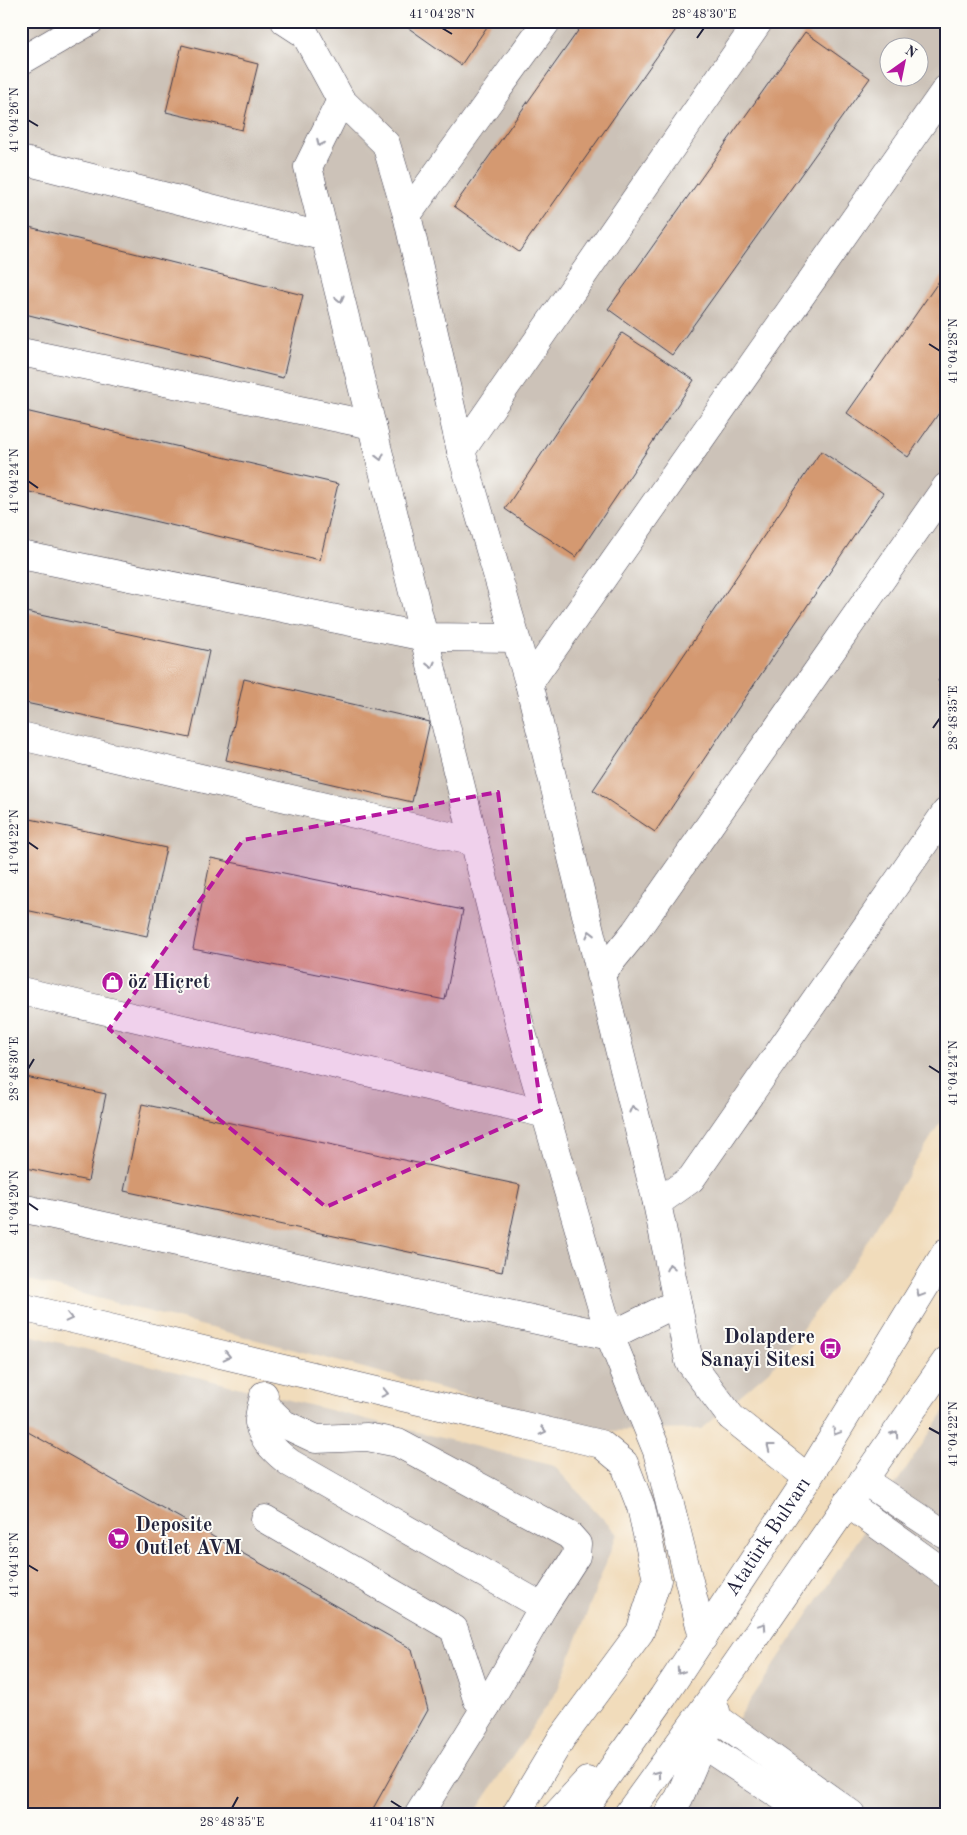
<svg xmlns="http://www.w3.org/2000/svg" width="967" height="1835" font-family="'Old Standard TT',serif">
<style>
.industrial{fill:#ccc2b8;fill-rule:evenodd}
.building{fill:#d49971}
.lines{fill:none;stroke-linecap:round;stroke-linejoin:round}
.minor-casing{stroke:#413e4e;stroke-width:29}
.major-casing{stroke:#413e4e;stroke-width:29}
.path{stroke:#413e4e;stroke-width:3;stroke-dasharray:1 4;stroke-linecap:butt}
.minor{stroke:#fff;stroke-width:28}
.major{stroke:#fff;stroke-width:28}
.oneway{stroke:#9c9ca7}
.marked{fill:#b5179e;fill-opacity:0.2;stroke:#b5179e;stroke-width:4;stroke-dasharray:10 6;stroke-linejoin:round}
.ticks{fill:none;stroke:#22223b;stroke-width:2}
.labels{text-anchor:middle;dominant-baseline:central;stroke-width:4;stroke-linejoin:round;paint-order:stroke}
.poi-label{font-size:20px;font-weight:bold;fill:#22223b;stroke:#fdfcf7;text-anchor:start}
.street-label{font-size:20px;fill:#22223b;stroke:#fdfcf7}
.neatline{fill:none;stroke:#22223b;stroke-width:2}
.ticks-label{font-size:12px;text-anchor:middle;fill:#22223b}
</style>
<rect width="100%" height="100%" fill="#fdfcf7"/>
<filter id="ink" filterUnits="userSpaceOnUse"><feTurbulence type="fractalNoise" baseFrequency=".02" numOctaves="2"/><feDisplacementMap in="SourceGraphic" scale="10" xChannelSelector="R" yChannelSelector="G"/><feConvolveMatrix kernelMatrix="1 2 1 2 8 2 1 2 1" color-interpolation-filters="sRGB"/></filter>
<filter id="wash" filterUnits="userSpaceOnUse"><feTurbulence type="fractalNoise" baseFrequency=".0096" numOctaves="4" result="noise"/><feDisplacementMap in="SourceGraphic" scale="20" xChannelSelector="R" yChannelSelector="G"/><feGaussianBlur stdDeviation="1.12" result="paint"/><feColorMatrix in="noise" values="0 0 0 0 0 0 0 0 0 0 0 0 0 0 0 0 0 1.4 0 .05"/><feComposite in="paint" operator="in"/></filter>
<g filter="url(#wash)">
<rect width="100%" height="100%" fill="#f1dcbb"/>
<!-- industrial -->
<g class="industrial">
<path d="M21 21H946V1113L853 1264 771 1369 701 1429 603 1431 21 1278ZM890 48H920V78H890Z"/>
<path d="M21 1333 554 1466 617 1534 558 1689 474 1814H21Z"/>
<path d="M946 1409V1814H674Z"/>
</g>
<g id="blocks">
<!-- building -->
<g class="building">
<path d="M401 21H491L461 65 400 22Z"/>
<path d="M585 21H682L519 252 454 206Z"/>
<path d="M805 32 870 78 672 355 608 309Z"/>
<path d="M182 45 258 64 242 130 166 112Z"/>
<path d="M21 225 303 295 283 378 21 313Z"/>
<path d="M946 271V403L908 457 847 413Z"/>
<path d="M622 333 694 380 576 557 505 509Z"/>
<path d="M21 410 338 484 320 560 21 490Z"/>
<path d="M821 451 883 493 655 832 593 790Z"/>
<path d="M21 611 209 651 190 738 21 702Z"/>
<path d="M946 669V687L938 681Z"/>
<path d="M244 679 430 722 412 802 226 760Z"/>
<path d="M21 817 166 848 147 936 21 909Z"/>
<path d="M211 858 463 910 445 1000 193 949Z"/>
<path d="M21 1076 106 1094 88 1181 21 1167Z"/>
<path d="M142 1104 520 1185 502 1272 124 1191Z"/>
<path d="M21 1428 412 1649 428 1710 370 1814H21Z"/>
</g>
</g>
</g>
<g filter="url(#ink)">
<use href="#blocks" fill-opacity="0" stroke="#413e4e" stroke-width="1"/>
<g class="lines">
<defs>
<g id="minor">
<path d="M285 21 305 34 341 100 386 144 407 215 461 451 529 683 657 1203 689 1361 731 1417 808 1478"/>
<path d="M21 61 90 21"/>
<path d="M341 100 308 167 520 1026 610 1336 657 1451 703 1638"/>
<path d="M21 160 325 237"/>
<path d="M407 215 547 21"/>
<path d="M21 352 372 425"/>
<path d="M461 451 759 21"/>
<path d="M21 555 425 637 515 638"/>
<path d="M529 683 946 89"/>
<path d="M21 736 475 842"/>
<path d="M600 975 635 932 946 487"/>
<path d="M21 991 546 1114"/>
<path d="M657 1203 691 1179 946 812"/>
<path d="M21 1208 610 1336 677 1303"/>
<path d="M21 1307 601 1444 624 1463 641 1507 657 1580 640 1632 561 1739 516 1814"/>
<path d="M264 1395C263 1403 258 1415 259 1423 261 1439 278 1454 290 1463L543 1607"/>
<path d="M263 1404 284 1424 316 1439 367 1437 398 1443 569 1535 577 1544 576 1556 543 1607 487 1705 419 1814"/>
<path d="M863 1480 946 1535"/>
<path d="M847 1503 946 1574"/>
<path d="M265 1519 454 1629 477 1699 487 1705"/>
<path d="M714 1716 851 1814"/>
<path d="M702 1744 808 1814"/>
</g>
<g id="major">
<path d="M557 1814 587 1781"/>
<path id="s1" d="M580 1814 663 1697 808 1478 946 1252"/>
<path d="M628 1814 735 1666 946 1361"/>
<path d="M668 1814 679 1798 716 1711"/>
</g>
</defs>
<!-- minor casing -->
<use href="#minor" class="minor-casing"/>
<!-- major casing -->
<use href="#major" class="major-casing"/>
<!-- path -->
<path class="path" d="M946 1198 941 1205 946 1208"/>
<!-- minor -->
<use href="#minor" class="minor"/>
<!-- major -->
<use href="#major" class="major"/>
</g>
<!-- one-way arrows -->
<defs><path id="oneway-chevron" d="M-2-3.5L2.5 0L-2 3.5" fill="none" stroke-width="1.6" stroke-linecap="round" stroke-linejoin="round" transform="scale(1.25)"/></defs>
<g class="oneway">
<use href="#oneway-chevron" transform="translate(320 143) rotate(116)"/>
<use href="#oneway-chevron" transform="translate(340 299) rotate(76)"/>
<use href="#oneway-chevron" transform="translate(380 457) rotate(76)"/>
<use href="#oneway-chevron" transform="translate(431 665) rotate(76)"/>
<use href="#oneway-chevron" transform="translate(590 934) rotate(-104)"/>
<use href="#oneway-chevron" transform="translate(633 1109) rotate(-104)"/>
<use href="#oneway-chevron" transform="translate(670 1267) rotate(-102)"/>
<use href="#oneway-chevron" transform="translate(920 1294) rotate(121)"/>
<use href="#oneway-chevron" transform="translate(69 1318) rotate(13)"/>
<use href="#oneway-chevron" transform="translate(227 1356) rotate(13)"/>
<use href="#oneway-chevron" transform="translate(385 1393) rotate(13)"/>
<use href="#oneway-chevron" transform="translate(543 1431) rotate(13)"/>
<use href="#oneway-chevron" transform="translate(836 1432) rotate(121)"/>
<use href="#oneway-chevron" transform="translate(895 1434) rotate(-55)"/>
<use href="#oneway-chevron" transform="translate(770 1447) rotate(-142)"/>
<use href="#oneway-chevron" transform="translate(763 1626) rotate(-56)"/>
<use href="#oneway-chevron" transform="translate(680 1671) rotate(124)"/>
<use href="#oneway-chevron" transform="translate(657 1774) rotate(-54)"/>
</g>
</g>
<!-- marked area -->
<path class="marked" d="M498 792 541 1110 326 1207 109 1029 243 840Z"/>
<!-- ticks -->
<path class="ticks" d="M442 28 452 34M697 38 704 28M28 120 38 126M929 344 940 351M28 481 38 488M933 728 940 718M28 842 38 849M929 1066 940 1073M28 1069 34 1059M28 1203 38 1210M929 1428 940 1434M28 1565 38 1571M391 1801 402 1808M232 1808 238 1797"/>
<!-- icons -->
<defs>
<symbol id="shop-disc" viewBox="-11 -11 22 22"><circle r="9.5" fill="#b5179e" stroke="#fdfcf7"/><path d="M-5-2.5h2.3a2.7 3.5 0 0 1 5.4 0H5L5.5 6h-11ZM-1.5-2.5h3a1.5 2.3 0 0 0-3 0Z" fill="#fff"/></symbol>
<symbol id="bus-disc" viewBox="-11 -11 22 22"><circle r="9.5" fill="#b5179e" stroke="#fdfcf7"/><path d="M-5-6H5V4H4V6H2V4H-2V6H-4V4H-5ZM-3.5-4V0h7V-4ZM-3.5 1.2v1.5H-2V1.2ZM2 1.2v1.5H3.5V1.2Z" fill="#fff"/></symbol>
<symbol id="supermarket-disc" viewBox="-11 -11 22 22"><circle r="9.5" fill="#b5179e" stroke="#fdfcf7"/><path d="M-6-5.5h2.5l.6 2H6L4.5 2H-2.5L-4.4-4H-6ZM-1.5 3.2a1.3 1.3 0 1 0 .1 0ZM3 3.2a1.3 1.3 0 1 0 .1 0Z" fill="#fff"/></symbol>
</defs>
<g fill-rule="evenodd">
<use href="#shop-disc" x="100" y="970" width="25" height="25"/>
<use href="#bus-disc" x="818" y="1336" width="25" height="25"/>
<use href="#supermarket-disc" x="106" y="1526" width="25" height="25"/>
</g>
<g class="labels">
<!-- poi labels -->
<g class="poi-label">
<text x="128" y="983">öz Hiçret</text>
<text x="815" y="1338" text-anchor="end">Dolapdere<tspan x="815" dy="23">Sanayi Sitesi</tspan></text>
<text x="135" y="1526">Deposite<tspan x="135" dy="23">Outlet AVM</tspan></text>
</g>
<!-- street labels -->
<g class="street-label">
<text stroke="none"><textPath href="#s1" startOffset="335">Atatürk Bulvarı</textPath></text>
</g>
</g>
<!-- margin -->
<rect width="967" height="1835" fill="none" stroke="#fdfcf7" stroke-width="55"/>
<!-- north arrow -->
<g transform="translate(904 62) rotate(33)"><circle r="24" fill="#fdfcf7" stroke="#a5a5ac"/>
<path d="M0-4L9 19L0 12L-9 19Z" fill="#b5179e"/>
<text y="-8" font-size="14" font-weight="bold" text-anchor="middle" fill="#22223b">N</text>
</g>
<rect x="28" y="28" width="912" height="1780" class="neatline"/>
<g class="ticks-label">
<text x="442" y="18">41°04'28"N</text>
<text x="704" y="18">28°48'30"E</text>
<text transform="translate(14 120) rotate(-90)" y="4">41°04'26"N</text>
<text transform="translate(953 351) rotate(-90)" y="4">41°04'28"N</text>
<text transform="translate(14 481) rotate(-90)" y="4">41°04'24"N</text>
<text transform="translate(953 718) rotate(-90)" y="4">28°48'35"E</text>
<text transform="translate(14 842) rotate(-90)" y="4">41°04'22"N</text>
<text transform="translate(14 1069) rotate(-90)" y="4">28°48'30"E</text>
<text transform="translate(953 1073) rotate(-90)" y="4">41°04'24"N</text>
<text transform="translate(14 1203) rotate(-90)" y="4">41°04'20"N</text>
<text transform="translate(953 1434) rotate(-90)" y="4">41°04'22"N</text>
<text transform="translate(14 1565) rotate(-90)" y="4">41°04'18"N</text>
<text x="232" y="1826">28°48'35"E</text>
<text x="402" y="1826">41°04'18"N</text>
</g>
</svg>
